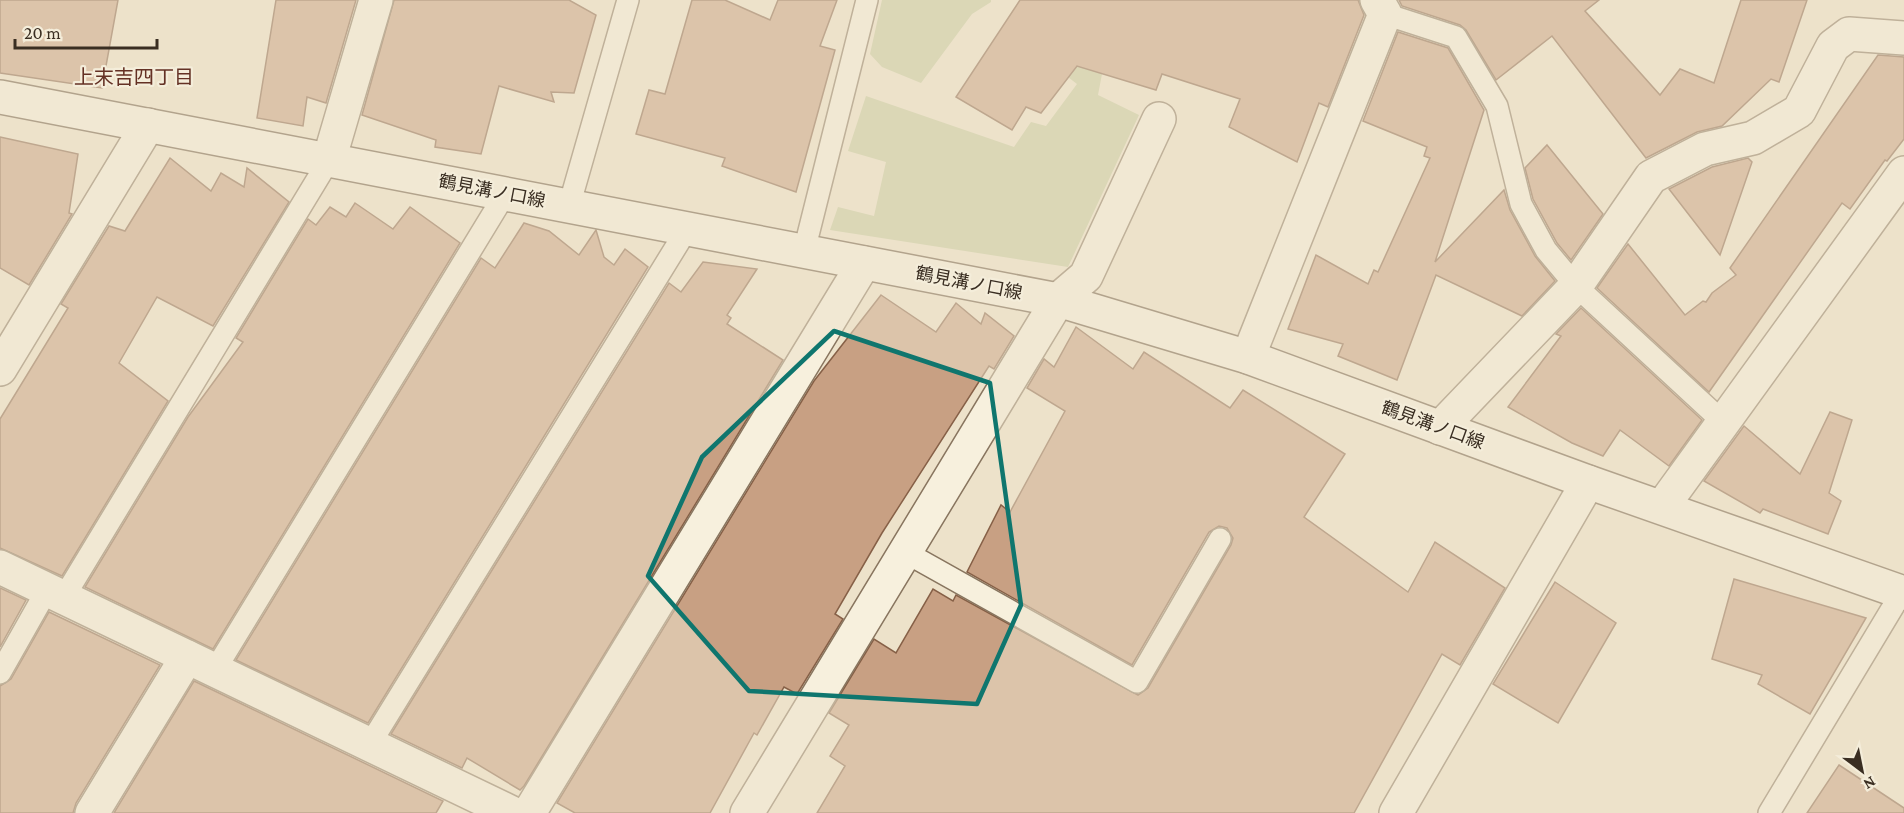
<svg xmlns="http://www.w3.org/2000/svg" width="1904" height="813" font-family="'Crimson Pro','Noto Sans JP',serif">
<style>
.green{fill:#c5ca9e}
.building{fill:#c8a083;stroke:#866047;stroke-width:1.5}
.lines{fill:none;stroke-linecap:round;stroke-linejoin:round}
.lane-casing{stroke:#88755f;stroke-width:24}
.street-casing{stroke:#88755f;stroke-width:36}
.secondary-casing{stroke:#6b5742;stroke-width:36}
.lane{stroke:#f7f0dd;stroke-width:21}
.street{stroke:#f7f0dd;stroke-width:33}
.secondary{stroke:#f7f0dd;stroke-width:33}
.marked{fill:none;stroke:#0f766e;stroke-width:4.5;stroke-linejoin:round}
.labels{text-anchor:middle;dominant-baseline:central;stroke-width:4.5;stroke-linejoin:round;paint-order:stroke}
.street-label{font-size:18px;fill:#3a2e22;stroke:#f4edda}
.neighbourhood-label{font-size:20px;fill:#643124;stroke:#f4edda}
</style>
<rect width="100%" height="100%" fill="#ede2ca"/>
<!-- green -->
<g class="green">
<path d="M882 0H991V2L972 14 921 83 882 67 870 54Z"/>
<path d="M1116 0 1098 95 1139 115 1068 267 830 230 838 207 874 216 886 162 848 151 866 96 1014 147 1031 122 1046 126 1077 84 1064 74Z"/>
</g>
<!-- building -->
<g class="building">
<path d="M0 0H118L102 88 0 73Z"/>
<path d="M276 0H356L326 103 307 97 303 126 257 118Z"/>
<path d="M394 0H569L596 15 574 93 551 92 554 102 499 86 481 154 435 147 436 140 362 115Z"/>
<path d="M692 0H725L770 20 778 0H837L820 46 835 50 796 192 722 166 725 158 636 134 649 90 665 94Z"/>
<path d="M1020 0H1358L1364 15 1328 107 1319 103 1297 162 1229 127 1240 99 1162 74 1156 90 1077 66 1041 113 1026 107 1012 130 956 97Z"/>
<path d="M1399 0H1599L1585 11 1660 95 1680 69 1714 83 1741 0H1807L1779 82 1771 79 1722 126 1697 132 1646 158 1552 36 1496 80 1466 30 1460 25 1402 6Z"/>
<path d="M1398 32 1448 48 1484 110 1435 262 1504 190 1510 210 1535 256 1555 281 1522 316 1436 275 1397 380 1338 356 1343 344 1288 329 1316 255 1368 284 1374 270 1378 272 1430 158 1424 156 1427 147 1363 121Z"/>
<path d="M1878 55 1904 57V139L1887 161 1885 160 1850 209 1842 203 1709 392 1597 288 1628 244 1685 315 1703 301 1706 302 1712 293 1736 275 1730 268Z"/>
<path d="M0 137 78 154 69 213 72 214 29 285 0 268Z"/>
<path d="M1547 145 1603 214 1571 260 1557 243 1533 199 1525 168Z"/>
<path d="M170 158 211 191 221 173 244 187 247 168 289 202 213 326 157 297 119 363 168 401 62 576 0 548V419L68 308 61 304 109 226 125 231Z"/>
<path d="M1748 158 1752 162 1720 255 1669 189 1712 167Z"/>
<path d="M355 203 393 229 410 207 460 243 213 649 85 587 188 417 243 342 236 338 308 219 316 225 330 207 346 217Z"/>
<path d="M524 223 549 231 579 255 596 230 604 257 614 265 625 249 648 267 368 723 236 660 481 258 495 268Z"/>
<path d="M703 262 757 269 727 315 731 318 727 324 783 360 524 786 520 790 467 758 462 768 391 734 669 283 681 292Z"/>
<path d="M881 295 936 332 956 303 981 324 985 313 1014 336 994 369 989 366 882 533 835 614 843 619 797 694 784 687 757 735 754 733 710 813H575L557 803 814 381Z"/>
<path d="M1581 308 1702 420 1669 466 1620 430 1603 456 1572 443 1508 407 1561 336 1556 334Z"/>
<path d="M1076 327 1133 369 1144 352 1230 408 1243 390 1345 454 1304 517 1408 592 1435 542 1505 588 1460 665 1442 654 1354 813H817L845 766 830 756 849 725 829 713 874 639 896 653 933 589 953 601 956 595 1138 695 1148 688 1231 545 1233 538 1227 528 1219 526 1209 532 1132 665 967 572 1001 505 1010 512 1065 411 1027 388 1044 359 1054 367Z"/>
<path d="M1830 412 1852 420 1829 493 1841 501 1828 534 1763 509 1760 513 1704 481 1744 426 1800 474Z"/>
<path d="M1734 579 1866 618 1810 714 1758 684 1762 675 1712 659Z"/>
<path d="M1555 582 1616 623 1558 723 1493 684Z"/>
<path d="M0 588 26 600 0 647Z"/>
<path d="M49 612 160 665 76 803 73 813H0V686L11 679Z"/>
<path d="M194 681 443 801 436 813H114Z"/>
<path d="M1839 765 1904 808V813H1807Z"/>
</g>
<g class="lines">
<defs>
<g id="lane">
<path d="M1385 14 1456 37 1497 106 1521 204 1546 250 1576 286 1723 422"/>
<path d="M569 206 628 0"/>
<path d="M804 251 867 0"/>
<path d="M905 552 1137 682 1220 539"/>
<path d="M64 597 329 160"/>
<path d="M215 670 505 194"/>
<path d="M0 673 47 590"/>
<path d="M370 744 687 229"/>
<path d="M1769 813 1902 592"/>
</g>
<g id="street">
<path d="M329 160 376 0"/>
<path d="M1248 357 1385 14 1377 0"/>
<path d="M0 369 148 125"/>
<path d="M1440 428 1576 286 1651 177 1705 149 1753 138 1799 111 1833 46 1849 34 1904 38"/>
<path d="M1662 507 1904 173"/>
<path d="M0 567 512 813"/>
<path d="M92 813 187 657"/>
<path d="M529 813 864 263"/>
<path d="M747 813 1058 300 1086 276 1159 119"/>
<path d="M1396 813 1588 482"/>
</g>
<path id="secondary" d="M0 97 1058 300 1248 357 1588 482 1904 593"/>
</defs>
<!-- lane casing -->
<use href="#lane" class="lane-casing"/>
<!-- street casing -->
<use href="#street" class="street-casing"/>
<!-- secondary casing -->
<use href="#secondary" class="secondary-casing"/>
<!-- lane -->
<use href="#lane" class="lane"/>
<!-- street -->
<use href="#street" class="street"/>
<!-- secondary -->
<use href="#secondary" class="secondary"/>
</g>
<!-- marked area -->
<path d="M0 0H1904V813H0ZM834 331 990 383 1021 605 977 704 749 691 648 576 702 457Z" fill="#ede2ca" fill-opacity=".55" fill-rule="evenodd"/>
<path class="marked" d="M834 331 990 383 1021 605 977 704 749 691 648 576 702 457Z"/>
<g class="labels">
<!-- street labels -->
<g class="street-label">
<text transform="translate(492 191) rotate(11)">鶴見溝ノ口線</text>
<text transform="translate(969 283) rotate(11)">鶴見溝ノ口線</text>
<text transform="translate(1433 425) rotate(20)">鶴見溝ノ口線</text>
</g>
<!-- neighbourhood labels -->
<g class="neighbourhood-label">
<text x="134" y="77">上末吉四丁目</text>
</g>
</g>
<!-- north arrow -->
<g transform="translate(1862 771) rotate(148)" stroke="#f4edda" stroke-width="4.5" paint-order="stroke">
<path d="M0-4.5L10 22L0 15L-10 22Z" fill="#3a2e22"/>
<text y="-9" font-size="16" font-weight="bold" text-anchor="middle" fill="#3a2e22">N</text>
</g>
<!-- scale -->
<path d="M15 39v9h142v-9" fill="none" stroke="#3a2e22" stroke-width="3"/>
<text x="24" y="39" font-size="18" fill="#3a2e22" stroke="#f4edda" stroke-width="4.5" paint-order="stroke">20 m</text>
</svg>
